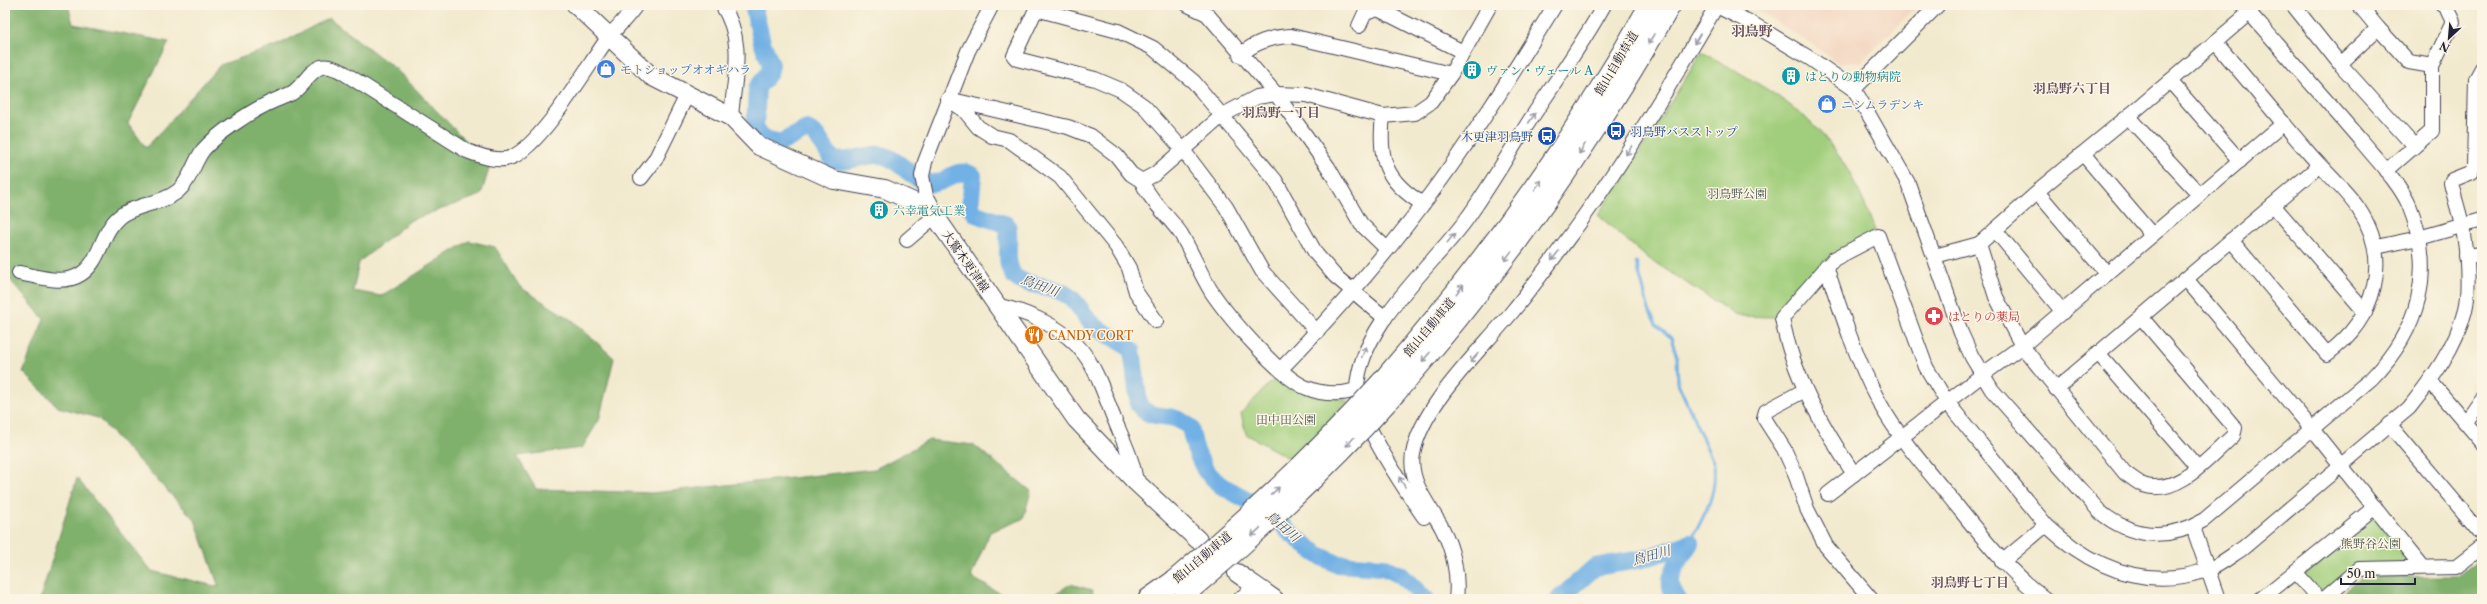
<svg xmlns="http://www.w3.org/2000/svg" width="2487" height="604" font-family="'Libre Caslon Text','Noto Serif JP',serif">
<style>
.built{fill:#f2d4be}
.green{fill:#a1ce7c;stroke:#62785c}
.forest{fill:#80b16c;stroke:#516a54}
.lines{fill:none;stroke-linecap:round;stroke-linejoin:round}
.stream{stroke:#72b1e5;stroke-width:3}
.river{stroke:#72b1e5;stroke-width:18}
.minor-casing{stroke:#414051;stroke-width:16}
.major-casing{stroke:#414051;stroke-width:20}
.highway-casing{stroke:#414051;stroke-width:23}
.minor{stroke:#fff;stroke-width:14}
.major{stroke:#fff;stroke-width:18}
.highway{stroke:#fff;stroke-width:21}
.highway-bridge-casing{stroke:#414051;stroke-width:23;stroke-linecap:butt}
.highway-bridge{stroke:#fff;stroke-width:21}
.oneway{stroke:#9c9ca7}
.labels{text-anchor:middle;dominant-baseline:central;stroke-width:3;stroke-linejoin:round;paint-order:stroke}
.street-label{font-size:12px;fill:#22223b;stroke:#fcf5e5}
.shop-label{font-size:12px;fill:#366cbe;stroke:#fcf5e5;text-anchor:start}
.culture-label{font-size:12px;fill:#0d838f;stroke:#fcf5e5;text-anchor:start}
.transit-label{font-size:12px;fill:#164399;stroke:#fcf5e5;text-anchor:start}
.park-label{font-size:12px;fill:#48564e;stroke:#fcf5e5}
.health-label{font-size:12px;fill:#be3a42;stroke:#fcf5e5;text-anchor:start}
.food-label{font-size:12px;fill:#c56008;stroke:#fcf5e5;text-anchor:start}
.neighbourhood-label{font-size:13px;font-weight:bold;fill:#665260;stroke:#fcf5e5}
.water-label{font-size:13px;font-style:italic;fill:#3e5476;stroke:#fcf5e5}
.quarter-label{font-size:14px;font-weight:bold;fill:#665260;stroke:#fcf5e5}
</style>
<rect width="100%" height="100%" fill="#fcf5e5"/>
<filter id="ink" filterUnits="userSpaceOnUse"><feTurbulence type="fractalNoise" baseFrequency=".025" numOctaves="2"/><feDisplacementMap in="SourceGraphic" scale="8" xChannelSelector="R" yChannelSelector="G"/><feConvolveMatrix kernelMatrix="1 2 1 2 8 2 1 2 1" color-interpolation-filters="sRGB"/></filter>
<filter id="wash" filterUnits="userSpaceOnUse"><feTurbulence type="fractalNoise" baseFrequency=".012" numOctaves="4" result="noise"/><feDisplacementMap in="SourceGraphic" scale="16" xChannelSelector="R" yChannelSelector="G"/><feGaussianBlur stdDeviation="0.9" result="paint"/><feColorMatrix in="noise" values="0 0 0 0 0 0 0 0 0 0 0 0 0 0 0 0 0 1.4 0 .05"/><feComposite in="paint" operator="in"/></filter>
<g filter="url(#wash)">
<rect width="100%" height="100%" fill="#f2eace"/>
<!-- built -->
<path class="built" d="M1749 5H1918L1861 62 1839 64 1813 45Z"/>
<!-- green -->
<g class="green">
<path d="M1702 52C1795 103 1838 127 1875 231L1775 317 1737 316 1645 256 1598 215 1624 177Z"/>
<path d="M1280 373 1337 398 1348 401 1292 460 1246 434 1241 413Z"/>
<path d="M2373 512 2410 556 2406 564 2357 565 2325 592H2319L2305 576V570Z"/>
</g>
<!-- forest -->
<g class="forest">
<path d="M5 5H68L73 24 169 42 128 123 146 148 220 65 276 46 329 18 397 70 490 166 481 195 411 220 359 262 353 291 381 296 469 241 495 247 520 287 573 321 614 358 599 420 582 448 517 456 536 489 652 493 875 469 929 440 974 445 1031 491 1023 519 990 532 971 577 1010 599H40L77 478 151 571 219 587 195 520 98 418 58 407 23 372 44 319 5 274Z"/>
<path d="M2482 559V599H2336L2361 577 2458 576Z"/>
<path d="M1070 584 1092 590 1095 599H1049Z"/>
</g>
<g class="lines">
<!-- stream -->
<path class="stream" d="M1636 262 1649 310 1656 324 1671 338 1677 357 1678 383 1714 464C1717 498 1704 514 1690 543"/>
<!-- river -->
<g class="river">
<path d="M753 5 762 42 771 65 769 73 757 88 755 130 764 138 778 144 807 129 816 135 833 160C850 164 869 151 885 156 902 162 911 179 930 183 945 186 957 164 973 176L970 207 976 214 1007 225C1011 241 1004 258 1012 273 1019 286 1042 284 1054 289 1080 297 1079 314 1096 327 1108 336 1122 340 1132 350L1139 405C1149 420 1165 413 1179 420 1183 422 1187 425 1190 427L1195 449 1205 470 1220 485 1273 514 1289 532 1318 555 1337 564 1383 567 1401 575 1425 599"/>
<path d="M1559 599 1595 567 1643 559 1690 543"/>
<path d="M1678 599C1660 581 1680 560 1690 543"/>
</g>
</g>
</g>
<g filter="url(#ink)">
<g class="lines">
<defs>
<g id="minor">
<path d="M722 5C746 42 734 77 731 117"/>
<path d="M1038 5 1014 56 1017 59 1095 79 1121 90 1144 106 1183 150 1226 207 1262 271 1317 332"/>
<path d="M1188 5 1207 14 1276 94 1328 167 1361 224 1387 249"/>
<path d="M1715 5 1753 24 1811 59 1854 89 1908 183 1961 333 1972 357 1992 390 2100 512C2132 538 2168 541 2204 520L2371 379C2419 330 2436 271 2409 205 2400 184 2377 160 2362 142 2334 109 2305 77 2277 44 2266 31 2254 19 2243 5"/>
<path d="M2293 5 2340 64 2414 146"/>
<path d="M1036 9 1118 31 1153 48 1194 82 1275 180 1316 254 1335 276 1385 318"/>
<path d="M1359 26 1365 13 1378 9 1463 52"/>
<path d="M2378 28 2409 62 2432 66"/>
<path d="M2215 42C2246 78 2276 115 2307 151 2323 170 2344 188 2358 208 2393 260 2375 319 2327 354L2231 240"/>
<path d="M1240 55C1256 42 1270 37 1291 36L1451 74"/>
<path d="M2340 64 2378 28 2359 5"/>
<path d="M2170 81 2249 13 2254 5"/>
<path d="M1854 89 1938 5"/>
<path d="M948 99 1068 127 1091 136 1116 155 1131 174 1142 181 1155 174 1223 115 1257 97 1276 94 1306 95 1383 116 1415 113 1431 102 1451 74 1490 5"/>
<path d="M952 102 964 110 978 127 992 136 1009 140 1060 177 1116 246 1129 268 1136 292 1156 321"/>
<path d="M1383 116C1378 159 1385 181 1423 204"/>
<path d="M2081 155 2130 115"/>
<path d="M2386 171 2432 131V66L2453 22 2445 5H2442"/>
<path d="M641 178 655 160 687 95"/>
<path d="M1142 181C1146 196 1171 219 1181 234 1192 253 1200 273 1211 291 1227 315 1280 378 1307 388 1324 395 1339 395 1357 390"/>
<path d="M2200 195 2130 119V115L2170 81 2240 161"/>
<path d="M927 201 922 176 925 162 968 51 992 5"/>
<path d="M2273 205 2365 312"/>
<path d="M1995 230 2038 192"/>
<path d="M907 240 935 216"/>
<path d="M2376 247 2419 238 2482 220"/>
<path d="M1935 256 1979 244"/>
<path d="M2466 256 2482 254"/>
<path d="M1826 266C1841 312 1856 359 1879 402 1901 442 1933 476 1961 511 1987 543 2011 574 2045 599"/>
<path d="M19 273C37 276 63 286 81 274 101 261 101 232 119 217 134 204 161 205 178 191 190 181 194 162 203 150 217 134 248 113 267 104 275 100 284 97 292 93 303 86 309 71 321 67 329 65 337 69 344 73L467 151C480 156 499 163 512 157 543 143 587 67 608 38 617 27 628 17 636 5"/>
<path d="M2107 274 2039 194 2041 188 2081 155 2085 156 2152 235"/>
<path d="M2186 279 2312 429 2422 567"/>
<path d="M996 305C1028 312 1066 328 1085 355 1098 373 1105 396 1113 416 1122 438 1133 459 1136 482"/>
<path d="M2063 312 1995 230 1979 244 1996 297 2022 346 2125 473C2131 477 2137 482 2143 485 2178 497 2210 456 2233 436L2235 428 2141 317"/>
<path d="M2098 353 2197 467"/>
<path d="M1281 369C1331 317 1380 262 1423 204 1471 141 1513 73 1555 5"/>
<path d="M2430 381 2482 442"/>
<path d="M2056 389 2319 166"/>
<path d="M1805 390 1766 411 1764 418 1784 449 1795 473 1807 509 1826 546 1871 599"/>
<path d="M2466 422 2482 399"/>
<path d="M2389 424 2482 534"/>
<path d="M1854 474C1823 428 1792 374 1782 318L1834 259 1878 236 1926 367 1947 402 2046 525C2092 568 2145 591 2207 570 2219 566 2232 555 2243 548L2409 408C2432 379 2456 347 2465 310 2470 290 2467 245 2462 225 2459 211 2454 197 2451 183L2452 180 2472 172 2474 167 2476 79 2482 68"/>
<path d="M1828 494 1982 375 2022 346 2284 123"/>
<path d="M1424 517C1406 491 1356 417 1357 388 1360 325 1430 269 1466 220 1489 188 1509 153 1530 120 1555 82 1582 45 1604 5"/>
<path d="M2193 527 2218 599"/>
<path d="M2002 562 2046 525"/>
<path d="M2296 573 2319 599"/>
<path d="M1240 599 1255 586"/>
<path d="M1456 599C1459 575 1453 549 1442 528 1430 506 1408 482 1413 454 1421 406 1481 350 1512 312 1536 283 1558 252 1580 222 1630 152 1674 79 1717 5"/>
<path d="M2261 599 2375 507"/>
<path d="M2324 599 2359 569 2456 567 2482 547"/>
</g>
<g id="major">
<path d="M576 5 651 76 731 117 759 146 834 180 885 189 916 203 927 201 935 216 1076 419 1136 482 1198 540"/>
<path d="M1237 573 1274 599"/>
</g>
<g id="highway">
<path d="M1381 383C1483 265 1574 141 1650 5"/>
<path d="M1395 393C1500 273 1591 144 1670 5"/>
<path d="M1149 599 1173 582"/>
</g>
</defs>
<!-- minor casing -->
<use href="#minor" class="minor-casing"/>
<!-- major casing -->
<use href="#major" class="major-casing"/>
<!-- highway casing -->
<use href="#highway" class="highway-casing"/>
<!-- minor -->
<use href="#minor" class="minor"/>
<!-- major -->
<use href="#major" class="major"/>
<!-- highway -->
<use href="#highway" class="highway"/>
<defs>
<g id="highway-bridge">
<path d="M1173 582C1247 520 1317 454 1381 383"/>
<path d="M1186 593C1260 531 1330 465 1395 393"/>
</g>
</defs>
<!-- highway-bridge casing -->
<use href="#highway-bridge" class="highway-bridge-casing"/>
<!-- highway-bridge -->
<use href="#highway-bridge" class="highway-bridge"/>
</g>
<!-- one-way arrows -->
<defs><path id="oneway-shaft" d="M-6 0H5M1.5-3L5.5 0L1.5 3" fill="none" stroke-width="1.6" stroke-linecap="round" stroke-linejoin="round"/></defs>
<g class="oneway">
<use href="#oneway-shaft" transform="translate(1651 39) rotate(121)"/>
<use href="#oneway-shaft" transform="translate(1697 39) rotate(121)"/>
<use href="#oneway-shaft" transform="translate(1532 118) rotate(-56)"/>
<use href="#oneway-shaft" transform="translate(1582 149) rotate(122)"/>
<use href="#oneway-shaft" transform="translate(1629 150) rotate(124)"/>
<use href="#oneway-shaft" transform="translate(1538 185) rotate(-56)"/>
<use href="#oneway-shaft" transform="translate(1451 238) rotate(-51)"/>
<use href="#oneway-shaft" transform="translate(1508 256) rotate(126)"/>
<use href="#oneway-shaft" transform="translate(1555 256) rotate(127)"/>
<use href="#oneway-shaft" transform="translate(1460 289) rotate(-51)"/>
<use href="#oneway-shaft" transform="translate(1364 352) rotate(-67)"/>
<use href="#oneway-shaft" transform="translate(1426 357) rotate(131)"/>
<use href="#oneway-shaft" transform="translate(1474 358) rotate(130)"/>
<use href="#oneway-shaft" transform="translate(1350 442) rotate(132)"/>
<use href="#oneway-shaft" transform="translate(1402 482) rotate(-121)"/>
<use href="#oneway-shaft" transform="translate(1275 491) rotate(-43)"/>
<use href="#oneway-shaft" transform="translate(1256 532) rotate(137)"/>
</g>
</g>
<!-- icons -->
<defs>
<symbol id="shop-disc" viewBox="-11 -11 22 22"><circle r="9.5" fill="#3f7fe0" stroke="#fcf5e5"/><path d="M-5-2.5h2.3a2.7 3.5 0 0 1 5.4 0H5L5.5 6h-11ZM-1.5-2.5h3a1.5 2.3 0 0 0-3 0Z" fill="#fff"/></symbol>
<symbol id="building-disc" viewBox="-11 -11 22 22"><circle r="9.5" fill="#0f9aa8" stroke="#fcf5e5"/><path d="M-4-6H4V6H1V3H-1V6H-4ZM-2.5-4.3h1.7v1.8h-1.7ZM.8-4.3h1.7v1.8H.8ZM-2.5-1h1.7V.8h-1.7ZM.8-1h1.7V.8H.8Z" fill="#fff"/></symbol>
<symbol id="bus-disc" viewBox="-11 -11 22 22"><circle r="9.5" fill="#1a4fb4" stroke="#fcf5e5"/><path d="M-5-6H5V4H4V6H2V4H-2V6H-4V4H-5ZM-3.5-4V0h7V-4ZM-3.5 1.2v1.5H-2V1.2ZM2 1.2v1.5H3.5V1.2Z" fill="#fff"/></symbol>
<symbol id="pharmacy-disc" viewBox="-11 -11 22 22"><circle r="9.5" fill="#e0444e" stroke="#fcf5e5"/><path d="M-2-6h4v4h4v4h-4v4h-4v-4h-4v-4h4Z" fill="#fff"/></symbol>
<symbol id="restaurant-disc" viewBox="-11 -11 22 22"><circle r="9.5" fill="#e8710a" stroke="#fcf5e5"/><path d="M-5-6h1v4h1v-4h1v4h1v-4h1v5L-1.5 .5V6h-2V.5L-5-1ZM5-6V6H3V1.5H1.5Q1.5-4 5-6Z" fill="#fff"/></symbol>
</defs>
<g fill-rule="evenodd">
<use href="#shop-disc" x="595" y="58" width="22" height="22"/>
<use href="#building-disc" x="1461" y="59" width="22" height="22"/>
<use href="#building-disc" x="1780" y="65" width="22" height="22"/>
<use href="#shop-disc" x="1816" y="93" width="22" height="22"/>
<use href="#bus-disc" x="1605" y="120" width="22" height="22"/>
<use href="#bus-disc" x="1536" y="125" width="22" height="22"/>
<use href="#building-disc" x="868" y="199" width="22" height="22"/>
<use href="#pharmacy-disc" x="1923" y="305" width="22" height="22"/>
<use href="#restaurant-disc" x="1023" y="324" width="22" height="22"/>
</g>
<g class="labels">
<!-- street labels -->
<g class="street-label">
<text transform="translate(1616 63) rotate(-59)">館山自動車道</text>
<text transform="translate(966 261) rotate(55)">大鷲木更津線</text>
<text transform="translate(1429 327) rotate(-50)">館山自動車道</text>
<text transform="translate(1202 557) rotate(-40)">館山自動車道</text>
</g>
<!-- shop labels -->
<g class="shop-label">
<text x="620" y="69">モトショップオオギハラ</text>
<text x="1841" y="104">ニシムラデンキ</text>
</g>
<!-- culture labels -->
<g class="culture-label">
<text x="1486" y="70">ヴァン・ヴェール A</text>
<text x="1805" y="76">はとりの動物病院</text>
<text x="893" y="210">六幸電気工業</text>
</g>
<!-- transit labels -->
<g class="transit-label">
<text x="1630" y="131">羽鳥野バスストップ</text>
<text x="1533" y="136" text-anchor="end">木更津羽鳥野</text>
</g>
<!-- park labels -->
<g class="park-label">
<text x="1737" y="193">羽鳥野公園</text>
<text x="1286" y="419">田中田公園</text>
<text x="2371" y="543">熊野谷公園</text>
</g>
<!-- health labels -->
<g class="health-label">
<text x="1948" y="316">はとりの薬局</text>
</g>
<!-- food labels -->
<g class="food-label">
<text x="1048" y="335">CANDY CORT</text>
</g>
<!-- neighbourhood labels -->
<g class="neighbourhood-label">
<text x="2072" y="88">羽鳥野六丁目</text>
<text x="1281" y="112">羽鳥野一丁目</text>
<text x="1970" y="582">羽鳥野七丁目</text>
</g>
<!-- water labels -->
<g class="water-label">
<text transform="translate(1040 285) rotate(20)">鳥田川</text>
<text transform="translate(1283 526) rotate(41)">鳥田川</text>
<text transform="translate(1651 555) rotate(-16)">鳥田川</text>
</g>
<!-- quarter labels -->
<g class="quarter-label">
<text x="1752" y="31">羽鳥野</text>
</g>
</g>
<!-- margin -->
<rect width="2487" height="604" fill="none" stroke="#fcf5e5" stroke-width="20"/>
<!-- north arrow -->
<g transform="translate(2449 38) rotate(206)" stroke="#fcf5e5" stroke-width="3" paint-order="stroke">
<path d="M0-3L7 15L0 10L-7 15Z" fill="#22223b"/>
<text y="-6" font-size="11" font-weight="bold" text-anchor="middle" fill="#22223b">N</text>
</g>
<!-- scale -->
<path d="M2341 578v6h74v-6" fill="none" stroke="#22223b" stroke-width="2"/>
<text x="2347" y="578" font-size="12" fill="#22223b" stroke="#fcf5e5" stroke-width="3" paint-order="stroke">50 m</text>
</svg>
